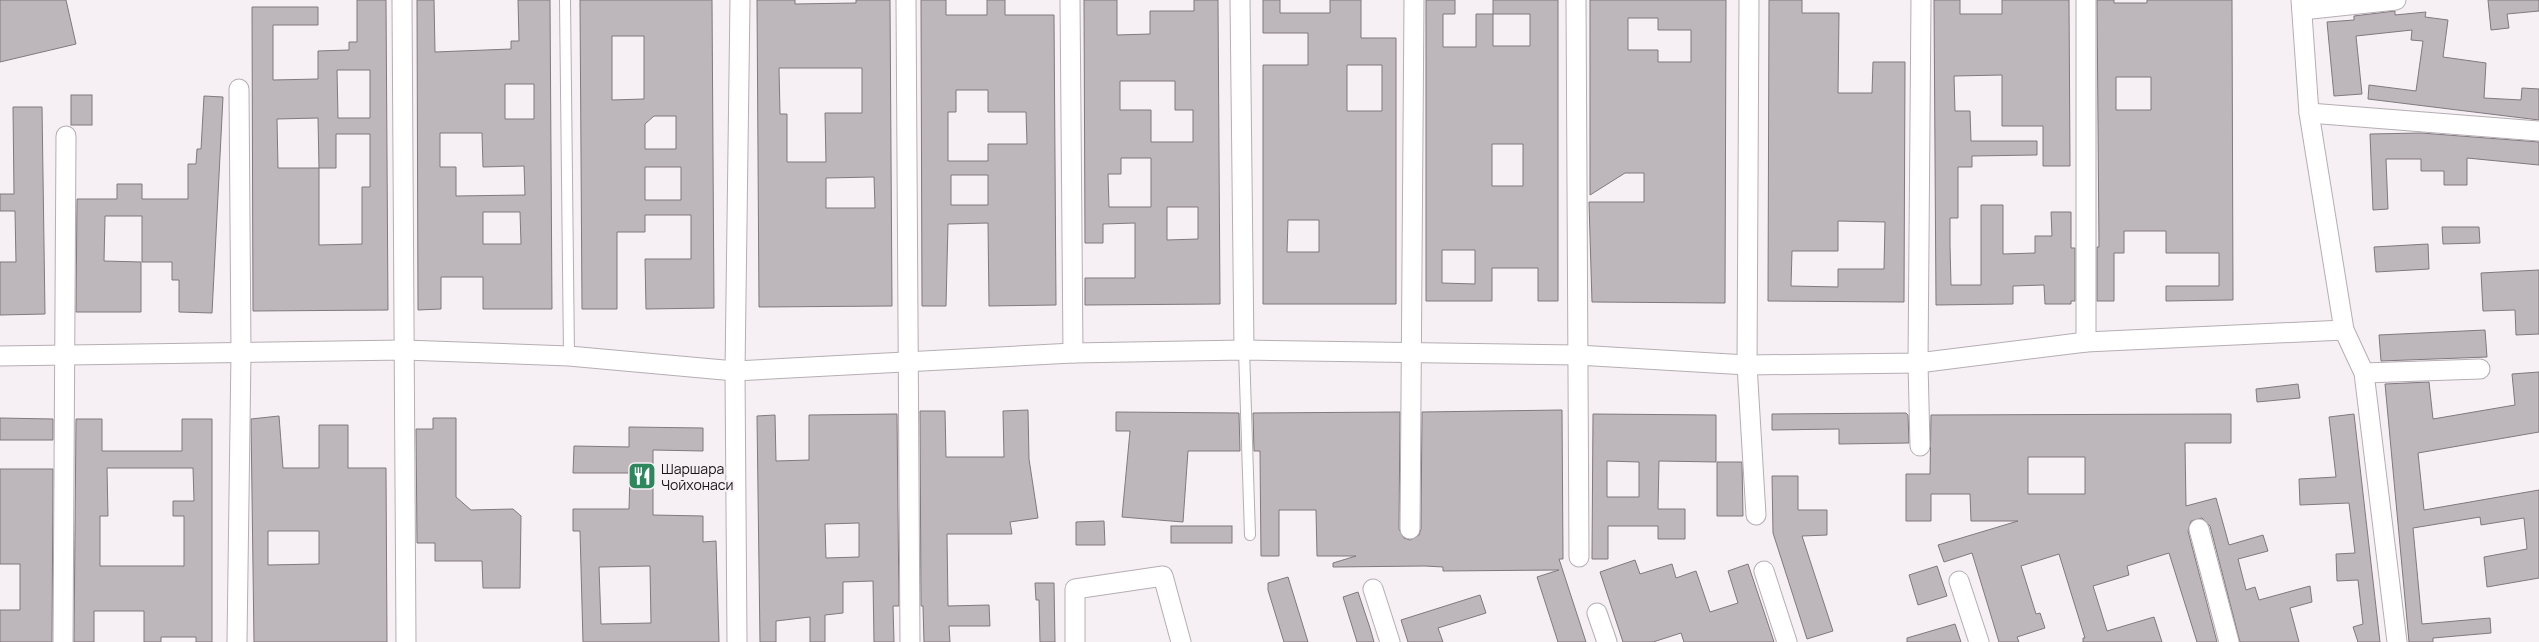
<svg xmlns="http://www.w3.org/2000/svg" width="2539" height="642" font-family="Manrope,sans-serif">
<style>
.building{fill:#bdb6ba;stroke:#80797d;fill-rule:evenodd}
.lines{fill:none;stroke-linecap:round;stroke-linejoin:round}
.service-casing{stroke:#b5aeb3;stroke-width:12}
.minor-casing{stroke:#b5aeb3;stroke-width:21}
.service{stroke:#fff;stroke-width:10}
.minor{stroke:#fff;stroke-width:19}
.labels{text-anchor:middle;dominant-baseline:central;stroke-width:4;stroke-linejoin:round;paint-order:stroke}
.poi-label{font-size:14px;fill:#171516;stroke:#f6eff3;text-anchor:start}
</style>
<rect width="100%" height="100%" fill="#f6eff3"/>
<!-- building -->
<g class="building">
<path d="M0 0H66L76 44 0 62Z"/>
<path d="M357 0H386L388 310 253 311 252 7H318V25H273V80L318 79V51L349 50V42H357ZM337 70H370V118H338ZM318 118 319 168H278L277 119ZM336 134H370V187H362V244L319 245V168H336Z"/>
<path d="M417 0H434L435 52 511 49V41H519L518 0H550L552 309H483V277H441V309L418 310ZM505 84H534V119H505ZM440 133H482L483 167 524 166 525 195 456 196V167H440ZM483 212H520L521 244H483Z"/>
<path d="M580 0H712L714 308 646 309 645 259H691V215H645V232H617V309H582ZM612 36H644V99L612 100ZM654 116H676V149H645V124ZM645 167H681V200H645Z"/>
<path d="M757 0H795V4L856 3V0H890L892 306 759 307ZM779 68H862V113H825L826 162H787V114H780ZM874 177 875 208H826V178Z"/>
<path d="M921 0H946V15H987V0H1005V15H1054L1056 305 989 306 988 223 948 224 946 306H922ZM956 90H988V112H1026L1027 144H988V161H948V112H956ZM951 175H988V205H951Z"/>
<path d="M1084 0H1117V35L1150 34V11H1194V0H1218L1220 304 1085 305V278H1135V223L1103 224V243H1085ZM1120 81H1175V110H1193V142H1151V110H1120ZM1121 158H1151V207H1109L1108 174H1121ZM1167 207H1198V239L1167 240Z"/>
<path d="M1263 0H1280V13H1330V0H1361V38H1396V304H1263V65H1308V33H1263ZM1347 65H1382V111H1347ZM1288 220H1319V252H1287Z"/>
<path d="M1426 0H1455V14H1443V47H1476V14H1493V0H1558V301H1538V268H1492V301H1426ZM1493 14H1530V46H1493ZM1492 144H1523V186H1492ZM1442 250H1475V284L1442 283Z"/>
<path d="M1590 0H1726L1725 303 1592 302 1589 202H1644V173H1625L1590 195ZM1628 18H1658V30H1691V62H1658V50H1628Z"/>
<path d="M1769 0H1802V13H1839L1838 93H1872L1873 62H1905L1904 302 1768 301ZM1838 221 1885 222 1884 269H1838V287L1791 286 1792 251H1838Z"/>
<path d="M1934 0H1960V14H2002V0H2069L2070 166H2043V126H2002V75L1954 76 1955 111H1970L1971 141H2037V155L1972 156V167H1958V218H1950V245L1951 285H1981V205H2003V254L2035 253V236H2052L2051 212H2071V248H2075V301H2071V304H2045L2044 285 2013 286V304L1936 305Z"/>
<path d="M2097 0H2114V3H2147V0H2232L2233 300 2166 301V286H2219V253H2166V231H2124V253H2114V301H2097V247H2099ZM2116 77H2151V110H2116Z"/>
<path d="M2488 0H2539V11L2507 14 2509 28 2491 30Z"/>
<path d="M2395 11V15L2426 12 2425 17 2448 20 2443 57 2486 63 2484 98 2521 100 2522 88 2539 89V120L2368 99 2369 85 2416 91 2423 41 2411 40 2412 30 2356 36 2362 94 2334 96 2327 22 2354 20V16Z"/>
<rect x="71" y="95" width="21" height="30"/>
<path d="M204 96 223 97 212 313 179 312V280H172V262H142V216H105L104 261 141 262V312H76L77 199H117V184H142V199H188V164H196L197 149H201Z"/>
<path d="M13 107H42L45 314 0 315V262H16L15 211H0V194H14Z"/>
<path d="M2370 134 2421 133 2539 142V165L2467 158V185H2444V171H2421V159H2386L2388 209 2373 210Z"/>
<path d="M2442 227H2479L2480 243 2443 244Z"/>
<path d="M2428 244 2429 269 2376 272 2374 247Z"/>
<path d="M2539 270V334L2516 335 2515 310 2483 311 2481 273Z"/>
<path d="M2485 330 2487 357 2381 361 2379 335Z"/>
<path d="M2539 372V432L2418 453 2424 510 2539 490V578L2487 587 2484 557 2527 549 2524 518 2481 525 2480 517 2413 528 2422 624 2490 618 2491 633 2433 638V642H2409L2385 384 2429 382 2433 419 2515 405 2512 374Z"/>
<path d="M2298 384 2300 398 2257 402 2256 389Z"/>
<path d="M1028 410 1029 459 1038 518 1010 522 1012 534H947L948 606 989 605 990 626H949L950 642H924L923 606H921L920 411H945L946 457H1004L1003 411Z"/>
<path d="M1562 410 1563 559H1559L1586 642H1558L1537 577 1559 570 1443 571V567L1425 566 1333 567V563L1356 556H1317L1316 510H1279V556H1261L1260 451H1254L1253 413 1400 412 1399 529 1404 538 1410 540 1419 535 1421 529 1422 412Z"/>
<path d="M1116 412 1239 413 1240 451H1188L1183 522 1122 517 1130 431H1116Z"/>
<path d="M1906 413 1908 415 1909 443 1839 444V429L1772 430V414Z"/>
<path d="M897 414 899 606H893L894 642H874L873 581 843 582V613L825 615V642H810V617L776 621V642H760L757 416 775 415 776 461 809 460V415ZM859 523V557L826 558 825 524Z"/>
<path d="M1593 414 1716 415V462L1659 461 1658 509H1685V539H1658V526H1608V559H1592ZM1607 461 1639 462V497H1607Z"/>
<path d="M2231 414V443H2185L2186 506 2216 498 2229 545 2263 535 2268 551 2238 559 2246 590 2255 587 2259 600 2310 586 2312 602 2290 608 2299 642H2240L2210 526 2202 518 2191 521 2188 531 2217 642H2197L2169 553 2127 566 2129 575 2093 586 2107 631 2154 617 2162 642H2083V638H2085L2059 554 2021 566 2036 614 2040 613 2045 628 2017 637 2019 642H1999L1972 553 1944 562 1938 545 2018 521H1971L1970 494H1931V521H1906V474H1930L1931 415ZM2028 457H2085V494H2028Z"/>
<path d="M2354 414 2361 476 2380 642H2358L2353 627 2363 624 2358 580 2337 581 2336 554 2355 553 2349 503 2300 505 2299 479 2336 477 2329 417Z"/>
<path d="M279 416 283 468H319V425H348V468H386L387 642H254L251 419ZM268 531H319V564L268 565Z"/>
<path d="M0 418 53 419V440H0Z"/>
<path d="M433 418H456V497L471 510 513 509 521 516 520 588H483L482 561H435V543H417L416 429H433Z"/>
<path d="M76 419H102V451H182V419H212V642H196V637H161V642H144V611H94V642H74ZM107 468H193L194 501H173V516H184V566H100V516H108Z"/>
<path d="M629 427 703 428V451L653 450V515L703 516V542L716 541 719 642H583L580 531H573V509H629L630 473H573L574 446 629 447ZM650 566 651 623 601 624 599 567Z"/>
<path d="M1717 462H1742L1743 516H1717Z"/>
<path d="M0 469H53L52 642H0V610H20V564H0Z"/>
<path d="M1772 476H1798V510H1827V535L1802 536 1833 631 1807 639 1773 533Z"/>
<path d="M1104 521 1105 545H1076V522Z"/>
<rect x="1171" y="526" width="61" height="17"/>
<path d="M1635 560 1640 574 1672 564 1676 578 1696 571 1710 612 1738 603 1728 571 1748 564 1774 642H1684L1681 633 1653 642H1623L1600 572Z"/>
<path d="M1937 566 1947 596 1918 605 1909 575Z"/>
<path d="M1288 577 1308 642H1284L1268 590V583Z"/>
<path d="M1035 583H1054L1055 642H1040L1039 600H1036Z"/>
<path d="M1358 592 1370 628 1374 642H1357L1343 597Z"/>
<path d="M1480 595 1486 613 1438 628 1443 642H1408L1401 620Z"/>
<path d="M1955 624 1961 642H1907V638Z"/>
</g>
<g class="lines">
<defs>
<g id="service">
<path d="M565 0 569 356"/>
<path d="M1244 350 1250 535"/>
</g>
<g id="minor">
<path d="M402 0 406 642"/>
<path d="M906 0 910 642"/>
<path d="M1070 0 1073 353"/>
<path d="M1240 0 1244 350"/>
<path d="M1576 0 1579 557"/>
<path d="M1749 0 1747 365 1756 515"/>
<path d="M2086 0V342"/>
<path d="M2301 0 2309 113 2344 330 2364 373 2397 642"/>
<path d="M2302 10 2396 0"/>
<path d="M2309 113 2539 131"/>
<path d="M0 356 404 350 569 356 735 371 1073 353 1244 350 1577 355 1747 365 1918 363 2086 342 2344 330"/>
<path d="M2364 373 2480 369"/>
<path d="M1920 446 1918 363 1921 0"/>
<path d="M1410 529 1414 0"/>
<path d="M2199 529 2229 642"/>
<path d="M1764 571 1787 642"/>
<path d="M1959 581 1979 642"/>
<path d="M1373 589 1390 642"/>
<path d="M1597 613 1607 642"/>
<path d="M63 642 66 136"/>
<path d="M237 642 241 352 239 89"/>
<path d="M737 642 735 371 740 0"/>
<path d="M1075 642V589L1163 576 1181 642"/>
</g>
</defs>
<!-- service casing -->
<use href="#service" class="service-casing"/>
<!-- minor casing -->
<use href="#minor" class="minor-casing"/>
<!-- service -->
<use href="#service" class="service"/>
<!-- minor -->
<use href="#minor" class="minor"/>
</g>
<!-- icons -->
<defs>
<symbol id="restaurant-square" viewBox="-11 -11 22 22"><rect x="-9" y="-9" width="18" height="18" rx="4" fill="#2e875c" stroke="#f6eff3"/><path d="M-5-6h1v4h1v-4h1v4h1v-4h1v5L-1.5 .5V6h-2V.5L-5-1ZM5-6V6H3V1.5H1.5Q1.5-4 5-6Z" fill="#fff"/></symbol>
</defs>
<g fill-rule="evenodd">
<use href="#restaurant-square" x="626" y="460" width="32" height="32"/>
</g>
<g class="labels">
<!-- poi labels -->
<g class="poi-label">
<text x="661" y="468">Шаршара<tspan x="661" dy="16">Чойхонаси</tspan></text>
</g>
</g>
</svg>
